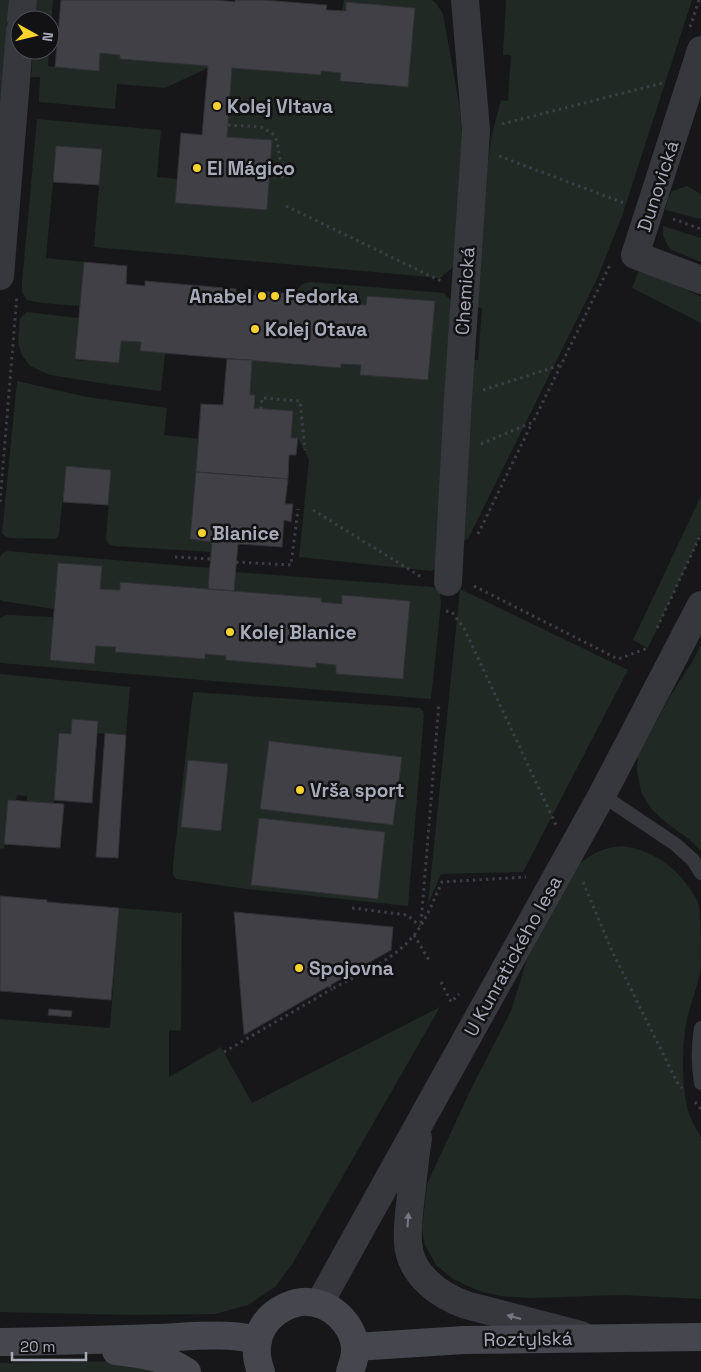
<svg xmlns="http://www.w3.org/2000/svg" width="701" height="1372" font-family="'Space Grotesk',sans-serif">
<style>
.green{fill:#202923}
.building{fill:#414046;stroke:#313035}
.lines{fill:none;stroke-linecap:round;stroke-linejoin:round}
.path{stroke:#3d3e45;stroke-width:3;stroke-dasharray:2.5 4;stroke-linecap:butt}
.service{stroke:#37373e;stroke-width:14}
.minor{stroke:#37373e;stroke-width:28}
.tertiary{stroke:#37373e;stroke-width:28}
.secondary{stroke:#45464e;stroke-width:28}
.oneway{fill:#757782}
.poi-dot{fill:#f8d22f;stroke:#121114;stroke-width:2}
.labels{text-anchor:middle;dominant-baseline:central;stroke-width:5;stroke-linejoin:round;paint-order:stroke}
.poi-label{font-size:19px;font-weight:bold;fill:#a8abb9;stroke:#121114;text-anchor:start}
.street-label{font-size:19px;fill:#a8abb9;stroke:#121114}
</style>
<rect width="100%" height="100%" fill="#171719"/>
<!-- green -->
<g class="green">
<path d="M0 0H9L0 110Z"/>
<path d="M36 0H53L50 40V20H35Z"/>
<path d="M344 0H432L436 3 443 14 460 108 465 180 460 255 451 269 440 278 94 247 102 149 53 182 46 258 84 262 80 306 41 303 27 300 22 292V283L37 119 161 130 157 177 177 179 175 203 267 210 272 141 227 137 232 68 321 75V71L341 73 340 82 408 87 415 8 346 3V11H342Z"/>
<path d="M506 0H692L622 216 597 279 468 539 463 541 470 360H478L482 308 475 307 487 169 492 134 501 100 508 101 511 55H503Z"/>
<path d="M33 50H49L48 66 55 67 99 71 100 53 120 55V59L208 66V68L165 88 117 84 115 109 39 102 40 77H31Z"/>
<path d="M687 186 701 194V219L665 210 668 199 672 191Z"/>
<path d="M663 226 701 238V262L670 249 663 236Z"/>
<path d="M639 270 679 286 701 297V323L632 288Z"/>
<path d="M311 282 444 293 451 301 438 568 431 571 299 557 309 460 298 438H291L293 411 254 408 255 395H250L252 360 340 368 341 364 361 365V375L428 380 435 301 367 296 366 305 346 303V298L297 294C298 285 303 283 311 282Z"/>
<path d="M27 312 79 318 75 360 119 363 121 341 141 342 140 351 165 353 161 391 107 384 50 375 30 366 22 355 18 343 20 318Z"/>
<path d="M17 381 87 397 167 408 164 435 199 439 190 539 212 542 211 552 114 546 109 544 106 540 111 470 66 466 59 535 55 539 10 538 5 536 2 533Z"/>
<path d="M701 496V534L648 648 633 640Z"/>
<path d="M8 551 210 568 208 589 121 582 120 590 100 589 102 566 58 563 54 609 2 601 0 599V557L3 553Z"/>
<path d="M235 572 433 587 440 592 441 603 431 699 0 663V618L6 615 54 617 51 660 94 664 96 646 116 647 115 651 205 658V654L226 656V660L315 667 316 663 336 665V674L403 679 410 601 343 595 342 604 321 602V598L234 591Z"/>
<path d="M460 589 628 670 523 872 441 874 428 904Z"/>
<path d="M701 644V851L690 840 668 824 652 810 641 792 637 771 638 755 672 693 692 662Z"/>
<path d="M0 674 130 687 126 735 97 733 98 721 72 719 71 734 59 733 54 803 27 801V796L17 795 16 800H8L4 849 0 848Z"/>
<path d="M193 692 420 708 423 711 424 715 408 906 247 889 176 879 173 875V865Z"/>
<path d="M621 846C649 849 675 865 690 889 693 893 696 897 698 902 701 916 701 952 701 967 698 988 688 1008 685 1030 682 1055 681 1098 692 1121 694 1126 698 1132 701 1137V1299L622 1295 531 1298 500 1296 479 1291 453 1279 436 1265 425 1245 422 1229 427 1184 472 1087 511 1011 527 959 578 865C593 853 602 848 621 846Z"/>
<path d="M119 908 182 913 181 1031 169 1030V1077L221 1047 252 1103 440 1007 293 1263 275 1287 248 1305 215 1314 132 1315 0 1312V1019L110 1028Z"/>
<path d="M121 1361 169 1372H0V1363Z"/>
</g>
<!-- building -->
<g class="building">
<path d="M61 0H216L235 2V0H263L327 5 326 10 346 11V2L415 8 408 87 340 81 341 73 321 71V75L232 68 227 137 272 140 267 210 175 203 181 133 202 135 208 66 120 59V55L100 53 99 71 55 67Z"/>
<path d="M56 146 102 149 99 185 53 182Z"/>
<path d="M84 262 127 266 126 284 145 286V281L236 289V293L255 295V291L297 294 347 298 346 303 366 305 367 296 435 301 428 380 360 375 361 365 341 364V368L140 351 141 342 121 341 119 363 75 359Z"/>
<path d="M227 359 252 360 250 395H255L254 408 293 411 291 438H298L296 455H289L288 479 196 472 201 404 223 405Z"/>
<path d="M66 466 111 470 108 505 63 502Z"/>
<path d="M196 472 288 479 285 504H293L291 522 284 520 282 547 238 544 234 591 208 589 212 542 190 539Z"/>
<path d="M58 563 102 566 100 589 120 590V582L321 598V602L342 604V595L410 601 403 679 336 674V665L316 663V668L226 660V656L205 654V659L115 652 116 647 96 646 94 664 50 660Z"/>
<path d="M72 719 98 721 92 803 54 800 59 733 71 734Z"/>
<path d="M105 733 126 735 118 858 96 857Z"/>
<path d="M269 741 402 757 393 825 260 809Z"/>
<path d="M188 760 228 764 221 831 181 827Z"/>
<path d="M8 800 64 804 60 848 4 844Z"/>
<path d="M259 818 385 832 378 899 251 885Z"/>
<path d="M0 896 47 900V902L119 908 111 1000 0 991Z"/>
<path d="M234 912 393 927 391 950 244 1035Z"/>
<path d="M49 1009 72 1011 71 1017 48 1015Z"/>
</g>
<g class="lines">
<!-- path -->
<g class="path">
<path d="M690 27 699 0"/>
<path d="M502 124 663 83"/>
<path d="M228 125 261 127 272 133 277 141 280 159 288 177 269 176"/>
<path d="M499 156 624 203"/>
<path d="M286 206 441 281"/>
<path d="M673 219 701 229"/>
<path d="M483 390 561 365"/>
<path d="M261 409 262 398 300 401 305 450"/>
<path d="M481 444 533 422 611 263"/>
<path d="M0 502 17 295"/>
<path d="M313 510 423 578"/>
<path d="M478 534 532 423"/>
<path d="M175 557 211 559"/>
<path d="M236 562 291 565 298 509"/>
<path d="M474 586 618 659 648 648"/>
<path d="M446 611 452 612 464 628 556 825"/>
<path d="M657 628 701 534"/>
<path d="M583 882 612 951 677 1082 682 1088"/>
<path d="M352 908 407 915 420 926"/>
<path d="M421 923 439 703"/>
<path d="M414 935 429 960"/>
<path d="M441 982 451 1002 459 994"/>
<path d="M329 985 332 989C363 972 400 958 420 927 429 913 435 897 442 882L526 877"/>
<path d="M224 1052 332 989"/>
<path d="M695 1102 701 1109"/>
</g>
<!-- service -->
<g class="service">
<path d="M602 795 675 844 693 860 701 873"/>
<path d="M701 1028C698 1046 698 1065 701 1083"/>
</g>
<!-- minor -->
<g class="minor">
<path d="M21 20 23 0"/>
<path d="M701 50 635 255 701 280"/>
<path d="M0 276 20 31"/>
<path d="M448 582 458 398 475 147 476 130 465 0"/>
</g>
<!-- tertiary -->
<g class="tertiary">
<path d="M418 1138C415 1158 413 1177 411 1196 409 1212 407 1227 408 1243 410 1274 438 1295 466 1305L581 1335"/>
<path d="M319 1304 602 795 701 605"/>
</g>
<!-- secondary -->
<g class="secondary">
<path d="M0 1342C51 1341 103 1340 154 1338 187 1337 225 1332 258 1340"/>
<path d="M355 1347 464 1340 701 1337"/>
<path d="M116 1351C141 1354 166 1357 187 1372"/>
<path d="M261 1372C251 1345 259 1320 285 1307 292 1304 301 1301 308 1302 331 1303 352 1323 355 1346 356 1355 353 1363 350 1372"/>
</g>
</g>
<!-- one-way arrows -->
<defs><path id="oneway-solid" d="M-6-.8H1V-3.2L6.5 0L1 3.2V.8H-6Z" transform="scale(1.25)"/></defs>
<g class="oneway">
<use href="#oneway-solid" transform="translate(408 1220) rotate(-86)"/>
<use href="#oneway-solid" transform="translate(514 1317) rotate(-165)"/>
</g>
<!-- markers -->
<g class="poi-dot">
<circle cx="217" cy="106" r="5"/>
<circle cx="197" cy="168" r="5"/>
<circle cx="262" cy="296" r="5"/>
<circle cx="275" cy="296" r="5"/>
<circle cx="255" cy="329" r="5"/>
<circle cx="202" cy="533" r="5"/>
<circle cx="230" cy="632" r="5"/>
<circle cx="300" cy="790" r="5"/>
<circle cx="299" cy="968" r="5"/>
</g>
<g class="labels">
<!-- poi labels -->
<g class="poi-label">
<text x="227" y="106">Kolej Vltava</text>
<text x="207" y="168">El Mágico</text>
<text x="252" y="296" text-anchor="end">Anabel</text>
<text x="285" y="296">Fedorka</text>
<text x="265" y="329">Kolej Otava</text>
<text x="212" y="533">Blanice</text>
<text x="240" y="632">Kolej Blanice</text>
<text x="310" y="790">Vrša sport</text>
<text x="309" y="968">Spojovna</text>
</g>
<!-- street labels -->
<g class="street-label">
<text transform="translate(658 186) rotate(-72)">Dunovická</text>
<text transform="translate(465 291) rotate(-86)">Chemická</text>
<text transform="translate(513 956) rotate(-61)">U Kunratického lesa</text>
<text transform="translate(528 1339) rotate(-1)">Roztylská</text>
</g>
</g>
<!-- north arrow -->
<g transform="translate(35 35) rotate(98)"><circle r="24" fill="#121114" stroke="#4e4f56"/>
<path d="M0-4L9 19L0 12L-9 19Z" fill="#f8d22f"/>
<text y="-8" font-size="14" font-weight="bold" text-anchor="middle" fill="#a8abb9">N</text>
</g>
<!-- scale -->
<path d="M12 1352v8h74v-8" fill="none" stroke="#a8abb9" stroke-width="2.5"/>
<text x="20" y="1352" font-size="15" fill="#a8abb9" stroke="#121114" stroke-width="4" paint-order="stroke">20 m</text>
</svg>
